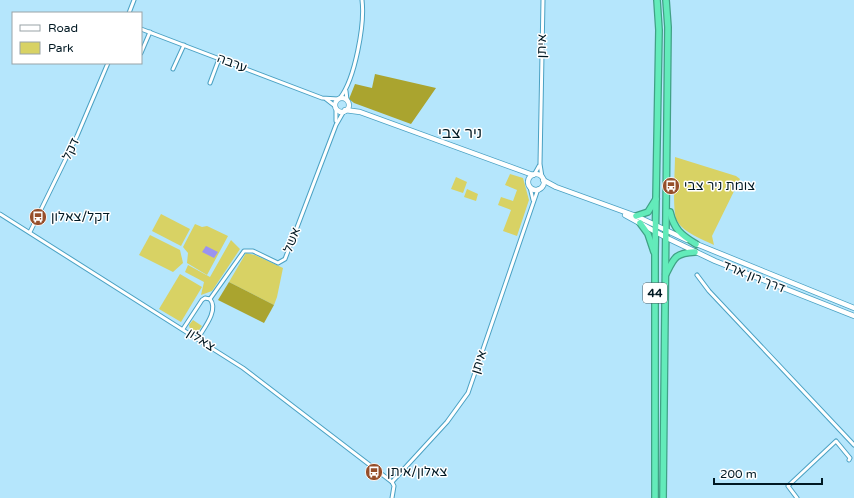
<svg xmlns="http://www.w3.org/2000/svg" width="854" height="498" font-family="'Varela Round',Heebo,sans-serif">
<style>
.green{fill:#d8d264}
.forest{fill:#aaa42f}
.water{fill:#9b93f0}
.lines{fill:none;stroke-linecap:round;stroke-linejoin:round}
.street-casing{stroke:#4aa1c3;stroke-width:5}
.secondary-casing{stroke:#4aa1c3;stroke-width:6}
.highway-casing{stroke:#40a185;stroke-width:8}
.street{stroke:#fff;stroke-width:3}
.secondary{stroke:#fff;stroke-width:4.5}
.highway{stroke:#63ebba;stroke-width:5.5}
.labels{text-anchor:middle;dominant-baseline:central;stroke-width:3;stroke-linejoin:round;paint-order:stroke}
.shield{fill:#fff;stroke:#4c5d64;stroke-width:1}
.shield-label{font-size:12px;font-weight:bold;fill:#001822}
.street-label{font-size:13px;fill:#001822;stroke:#fff}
.poi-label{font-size:13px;fill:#001822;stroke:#fff;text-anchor:start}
.quarter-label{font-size:15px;fill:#001822;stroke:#fff}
</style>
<rect width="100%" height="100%" fill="#b5e6fc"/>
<!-- green -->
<g class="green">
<path d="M675 157 736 176 740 179 712 236 714 245C702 239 684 233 677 221 672 212 675 170 675 157Z"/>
<path d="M510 174 523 178 529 200 517 236 503 231 511 210 498 205 501 197 513 201 517 190 505 185Z"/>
<path d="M456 177 467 182 463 193 451 189Z"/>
<path d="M467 189 478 194 476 201 464 197Z"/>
<path d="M161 214 190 229 181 246 152 231Z"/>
<path d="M195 224 202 227 207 226 228 236 207 275 187 263 188 253 183 247Z"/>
<path d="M150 235 180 250 183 263 173 272 139 255Z"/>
<path d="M231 240 240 249 212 291 201 295 204 282 185 272 188 265 210 277Z"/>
<path d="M246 253 255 255 283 268 277 297 274 305 229 282Z"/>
<path d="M180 274 202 287 181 322 159 309Z"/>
<path d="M193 320 202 326 197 333 190 329 189 325Z"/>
</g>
<!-- forest -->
<g class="forest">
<path d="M375 74 436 88 411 124 354 103 349 99 355 84 372 88Z"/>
<path d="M229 282 274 305 264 323 218 300Z"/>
</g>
<!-- water -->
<path class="water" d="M206 246 218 252 214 258 202 252Z"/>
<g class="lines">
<defs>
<g id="street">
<path d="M129 13 134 0"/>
<path d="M141 29 322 98 338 99"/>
<path d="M141 53 150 32"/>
<path d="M173 69 184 45"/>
<path d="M210 83 219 59"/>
<path d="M346 91 347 100"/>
<path d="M340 98C355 79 365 24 362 0"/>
<path d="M326 99 335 106"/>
<path d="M336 121V108"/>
<path d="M534 175 539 166"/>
<path d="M542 177 540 164 543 0"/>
<path d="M530 187 533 200"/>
<path d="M0 214 243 368 392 482 394 486 392 498"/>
<path d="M30 232 77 136 108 63"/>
<path d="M697 275 709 291 854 445"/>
<path d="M210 299 244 251H253L278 263 285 259 336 125 344 111"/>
<path d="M183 329 202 300 205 298 210 299"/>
<path d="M198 338C204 328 219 310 210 299"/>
<path d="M392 482 447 422 468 393 538 189"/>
<path d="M797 498 788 486 836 441 850 458 849 460"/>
</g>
<g id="secondary">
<circle cx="342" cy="105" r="7"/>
<path d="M345 110 360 112 533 175"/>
<circle cx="536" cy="182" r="8"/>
<path d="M543 180 556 187 636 216 687 240"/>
<path d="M625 215 667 238 715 261 854 316"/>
<path d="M694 243 854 308"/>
</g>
<g id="highway">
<path d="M670 212C674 229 681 235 696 244"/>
<path d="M636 216 648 212 656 199"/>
<path d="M640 223 648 234 654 252"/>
<path d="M666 274C674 258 675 253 695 252"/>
<path d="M655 498V254L659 30 657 0"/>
<path d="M663 498 668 27 666 0"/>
</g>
</defs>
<!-- street casing -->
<use href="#street" class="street-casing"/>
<!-- secondary casing -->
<use href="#secondary" class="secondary-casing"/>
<!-- highway casing -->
<use href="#highway" class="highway-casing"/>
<!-- street -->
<use href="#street" class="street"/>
<!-- secondary -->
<use href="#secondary" class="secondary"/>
<!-- highway -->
<use href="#highway" class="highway"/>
</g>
<!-- icons -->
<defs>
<symbol id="bus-disc" viewBox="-11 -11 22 22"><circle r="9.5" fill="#964e2a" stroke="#fff"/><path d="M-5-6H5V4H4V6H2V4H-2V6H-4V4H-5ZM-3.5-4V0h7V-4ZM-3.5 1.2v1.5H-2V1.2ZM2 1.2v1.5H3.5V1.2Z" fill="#fff"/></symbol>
</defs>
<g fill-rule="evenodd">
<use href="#bus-disc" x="661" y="176" width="20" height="20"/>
<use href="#bus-disc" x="28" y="207" width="20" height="20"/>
<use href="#bus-disc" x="364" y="462" width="20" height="20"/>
</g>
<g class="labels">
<!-- shield labels -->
<rect class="shield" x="643" y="283" width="24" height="20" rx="3"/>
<g class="shield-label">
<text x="655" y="293">44</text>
</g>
<!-- street labels -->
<g class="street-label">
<text transform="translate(542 46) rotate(-89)">איתן</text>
<text transform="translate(232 63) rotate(21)">ערבה</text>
<text transform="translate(71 149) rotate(-65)">דקל</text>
<text transform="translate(292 240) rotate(-69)">אשל</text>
<text transform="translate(754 277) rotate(22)">דרך רון ארד</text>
<text transform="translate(201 340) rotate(33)">צאלון</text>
<text transform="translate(479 362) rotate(-72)">איתן</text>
</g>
<!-- poi labels -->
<g class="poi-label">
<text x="684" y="186">צומת ניר צבי</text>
<text x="51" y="217">דקל/צאלון</text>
<text x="387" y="472">צאלון/איתן</text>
</g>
<!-- quarter labels -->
<g class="quarter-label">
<text x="460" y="133">ניר צבי</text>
</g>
</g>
<!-- legend -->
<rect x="12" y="12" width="130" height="52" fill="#ffffff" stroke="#99a3a7"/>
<rect x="20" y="25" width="20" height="6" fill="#ffffff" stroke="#99a3a7"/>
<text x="48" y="32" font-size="12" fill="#001822">Road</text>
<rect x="20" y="42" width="20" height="12" fill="#d8d264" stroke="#99a3a7"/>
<text x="48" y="52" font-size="12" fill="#001822">Park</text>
<!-- scale -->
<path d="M714 478v6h108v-6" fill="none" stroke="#001822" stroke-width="2"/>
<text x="720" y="478" font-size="12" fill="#001822" stroke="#ffffff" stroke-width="3" paint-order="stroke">200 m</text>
</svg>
